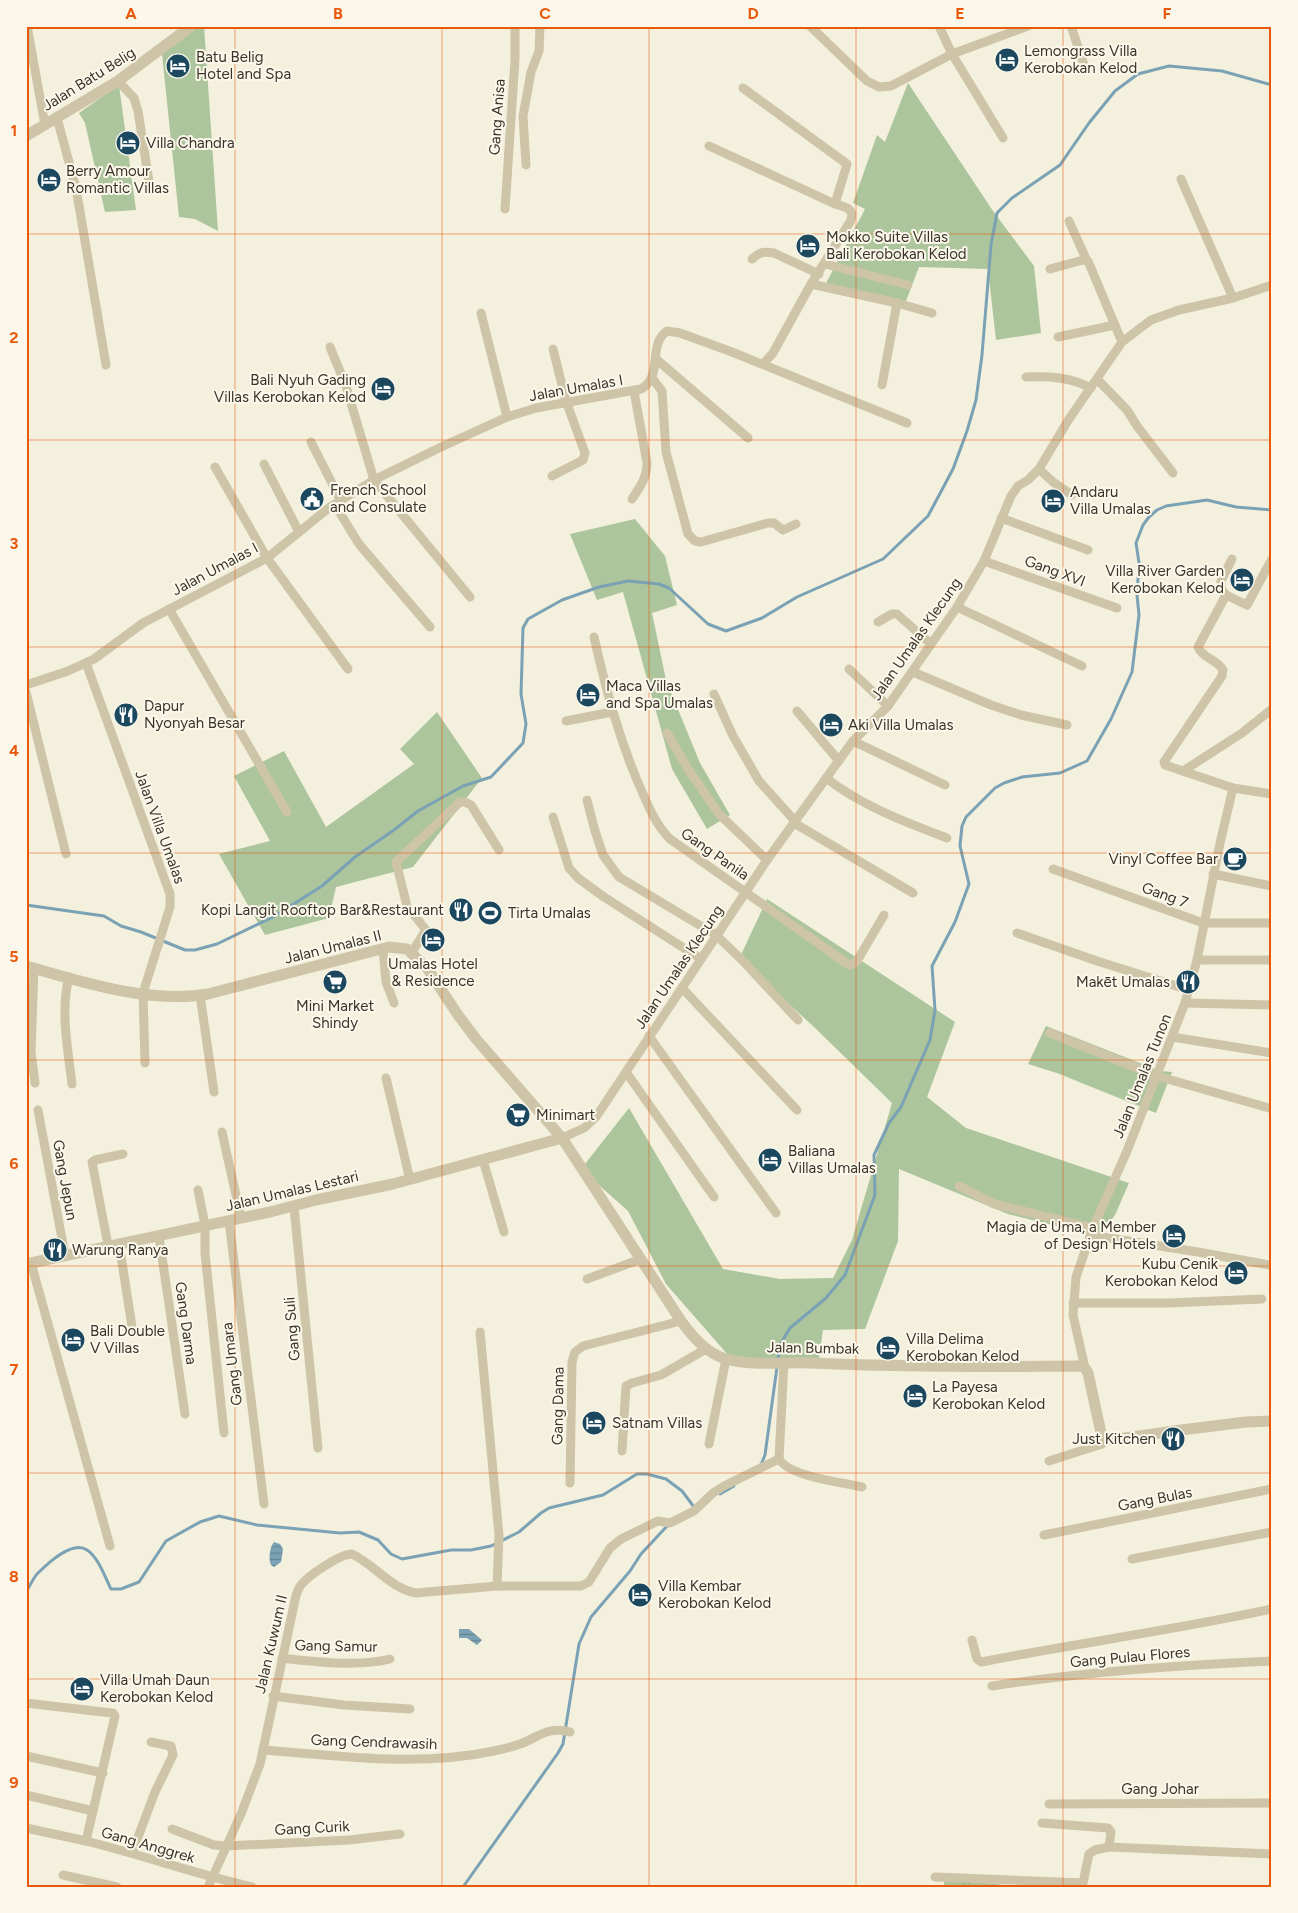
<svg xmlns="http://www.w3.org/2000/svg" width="1298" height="1913" font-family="Figtree,sans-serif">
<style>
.grass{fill:#acc59c}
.park{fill:url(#park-tufts)}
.water{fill:url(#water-rules)}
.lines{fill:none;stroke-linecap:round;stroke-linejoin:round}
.stream{stroke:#7aa2b4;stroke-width:3}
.minor{stroke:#cec4a8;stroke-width:9}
.tertiary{stroke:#cec4a8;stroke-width:11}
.grid{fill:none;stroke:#e8590c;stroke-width:1;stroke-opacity:0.55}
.labels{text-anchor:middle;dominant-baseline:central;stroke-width:4;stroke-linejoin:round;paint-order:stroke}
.poi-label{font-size:15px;fill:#3a3329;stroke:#fbf8eb;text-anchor:start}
.street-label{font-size:15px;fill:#3a3329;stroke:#fbf8eb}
.neatline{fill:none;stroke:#e8590c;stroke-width:2}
.grid-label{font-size:16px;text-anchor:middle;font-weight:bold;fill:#e8590c}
</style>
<defs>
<pattern id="park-tufts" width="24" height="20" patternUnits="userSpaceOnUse" patternTransform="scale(1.25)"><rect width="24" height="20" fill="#acc59c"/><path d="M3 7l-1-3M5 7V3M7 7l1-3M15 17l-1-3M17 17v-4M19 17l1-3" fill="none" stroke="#8da17f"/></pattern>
<pattern id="water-rules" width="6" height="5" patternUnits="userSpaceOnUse" patternTransform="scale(1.25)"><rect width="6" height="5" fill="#7aa2b4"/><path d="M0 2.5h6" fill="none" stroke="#658592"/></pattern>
</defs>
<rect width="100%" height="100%" fill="#f4f0de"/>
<!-- grass -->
<g class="grass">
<path d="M189 26H204L218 231 195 219 179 217 162 54Z"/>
<path d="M908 83 993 211 1034 266 1041 333 996 340 988 269 919 267 906 301 824 287 865 209 853 203 877 135 885 142Z"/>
<path d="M119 85 136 210 105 212 85 123 79 113Z"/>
<path d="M635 519 665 556 677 605 652 613 666 680 700 763 730 815 707 829 672 769 623 592 597 600 570 534Z"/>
<path d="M437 712 482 778 413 867 336 887 329 918 265 935 219 854 270 841 234 776 284 751 326 827 414 764 400 749Z"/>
<path d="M767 899 955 1022 927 1097 966 1128 1129 1183 1116 1213 1101 1237 1008 1214 899 1169 898 1241 865 1329 823 1330 818 1367 735 1363 666 1284 628 1211 581 1169 629 1108 723 1269 780 1279 833 1278 852 1240 892 1103 813 1026 739 959Z"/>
<path d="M1046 1026 1160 1071 1172 1072 1156 1113 1057 1073 1028 1064Z"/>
</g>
<!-- park -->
<path class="park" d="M944 1879 1026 1887H944Z"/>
<!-- water -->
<g class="water">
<path d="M274 1542 280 1544 283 1549 281 1562 274 1567 271 1565C268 1559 270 1546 274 1542Z"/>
<path d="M459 1629H469L482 1640 477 1645 467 1638H459Z"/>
</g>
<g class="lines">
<!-- stream -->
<g class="stream">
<path d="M26 905 104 916 121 926 141 932 185 950H195L217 944 273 917 322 886 355 857 394 830 418 811 463 786 491 777 523 743 526 724 521 694 523 628 528 619 562 600 599 587 628 581 659 584 669 588 708 624 726 631 762 618 797 597 883 559 928 516 953 469 967 431 976 400 982 355 991 245 997 213 1012 198 1060 165 1089 123 1115 91 1138 74 1169 66 1222 71 1272 85"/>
<path d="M760 1467 765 1455 780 1345 790 1328 826 1298 845 1275 875 1195 874 1155 889 1123 901 1107 930 1040 935 1010 932 966 955 922 969 884 960 846 962 826 966 817 995 788 1004 783 1022 777 1060 773 1087 761 1111 719 1132 672 1139 615 1137 595 1139 563 1136 543 1143 525 1149 517 1157 510 1166 506 1207 500 1236 507 1272 510"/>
<path d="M720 1494 734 1486"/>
<path d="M26 1592C30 1586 33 1578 38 1573 48 1563 73 1540 87 1550 98 1557 105 1577 111 1589H121L139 1582 166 1541 200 1522 219 1516 257 1525 340 1533 359 1532 378 1540 391 1554 402 1559 451 1550H471L491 1546 519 1532 541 1513 549 1508 603 1495 637 1474H647L666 1479 682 1491 694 1507"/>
<path d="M463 1887 558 1753 563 1744 579 1644 591 1617 630 1571 641 1554 669 1524"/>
</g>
<!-- minor -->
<g class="minor">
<path d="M27 26 45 125"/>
<path d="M810 26 867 81 879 87 891 86 952 54 1028 26"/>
<path d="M939 26 952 54 1003 138"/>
<path d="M1071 26 1085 68"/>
<path d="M118 81 134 98 138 111 150 188"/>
<path d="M743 88 847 164 835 204"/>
<path d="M57 118 76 188 106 365"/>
<path d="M709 146 835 204C846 207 856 209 850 222L811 284 773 353 763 364"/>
<path d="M526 165 523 116 531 72 539 51 540 26"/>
<path d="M1181 179 1233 298"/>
<path d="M505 209 515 59V26"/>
<path d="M1069 221 1087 261"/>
<path d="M752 259C760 252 764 251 774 253L819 274"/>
<path d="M825 264 908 285"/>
<path d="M1050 269 1083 260 1088 261 1122 342"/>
<path d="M811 284 897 303 932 313"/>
<path d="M481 313 507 417"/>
<path d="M1058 337 1115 325"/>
<path d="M330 347 346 386 374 480 470 597"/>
<path d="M656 359 748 438"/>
<path d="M1026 377C1049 376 1070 377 1091 388"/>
<path d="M652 378 662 391 666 452 688 534 695 541 701 542 768 523H774L783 530 796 524"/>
<path d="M1097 379 1127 410 1137 426 1173 473"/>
<path d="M882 385 897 303"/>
<path d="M311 442 341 501"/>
<path d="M264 464 299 532"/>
<path d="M215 467 267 558 348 669"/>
<path d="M1039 469 1053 482 1072 495"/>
<path d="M552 476 583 460 585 453 566 401 553 349"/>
<path d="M632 499C640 487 647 478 647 463L634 391"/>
<path d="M335 505 359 544 430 627"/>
<path d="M1001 518 1088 550"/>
<path d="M1232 559 1221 581V589L1226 595 1247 605 1272 559"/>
<path d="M984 561 1117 608"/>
<path d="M1226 595 1198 647C1202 658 1218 660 1223 670L1222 676 1164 762 1165 765 1233 788 1272 794"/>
<path d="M957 607 1082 666"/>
<path d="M169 609 287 812"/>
<path d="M878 622 892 614H897L931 644"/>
<path d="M594 637C606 690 620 743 643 794 650 810 657 826 670 839L849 965H851L857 961 884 915"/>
<path d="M86 663 170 894V907L143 993 145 1063"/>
<path d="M849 669 888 706"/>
<path d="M913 672 991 705 1021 715 1067 725"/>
<path d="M26 685 68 671 94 659 143 623 267 558 330 507 374 480 439 448 507 417 536 408 641 389C664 376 647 345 667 331L680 333 732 352 907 423"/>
<path d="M26 692 66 854"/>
<path d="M714 694 733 736 759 781 795 821"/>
<path d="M797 711 839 761"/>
<path d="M566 721 612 712"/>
<path d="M667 733 688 769 719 814 767 860"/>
<path d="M853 741 945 785"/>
<path d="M1183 771 1242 733 1272 709"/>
<path d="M826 778C862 806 905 822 947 838"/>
<path d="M587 800 595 831 603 855 619 877 716 935 743 961 798 1020"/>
<path d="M553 817 569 868 578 878 604 897 701 959"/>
<path d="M794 823 913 893"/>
<path d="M1053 869 1203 923H1272"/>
<path d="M1213 874 1272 886"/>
<path d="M1017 933 1097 961 1189 990"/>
<path d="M383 949 386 982 394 1003"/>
<path d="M412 952 426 930 407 906 396 862 460 802H465L471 805 499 850"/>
<path d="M1197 960H1272"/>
<path d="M34 968 31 1052 35 1083"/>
<path d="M69 977C60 1011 68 1049 72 1084"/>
<path d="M682 988 797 1110"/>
<path d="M200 995 214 1092"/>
<path d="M1185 1003 1272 1005"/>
<path d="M1050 1033 1157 1076 1269 1108"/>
<path d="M649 1036 776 1213"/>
<path d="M1172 1037 1272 1053"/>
<path d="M626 1072 714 1197"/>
<path d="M386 1078 410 1180"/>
<path d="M38 1110 65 1255"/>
<path d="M222 1132 241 1218"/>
<path d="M562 1138 584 1128 596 1117 767 860 853 741 888 706 957 607 984 561 1011 496 1018 486 1028 480 1039 469 1069 419 1122 342 1151 320 1179 310 1233 298 1272 285"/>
<path d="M483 1160 504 1232"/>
<path d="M959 1186 994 1204 1093 1228"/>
<path d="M198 1190 205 1225V1253L224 1433"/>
<path d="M294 1207 318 1448"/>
<path d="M229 1221 264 1504"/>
<path d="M1090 1235 1198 1252 1269 1265"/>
<path d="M159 1236 185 1414"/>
<path d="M119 1243 133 1333"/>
<path d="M108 1245 92 1162 95 1160 123 1154"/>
<path d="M31 1263 110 1546"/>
<path d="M587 1279 641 1259"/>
<path d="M1073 1303H1169L1262 1299"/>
<path d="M480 1332 499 1535 497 1586"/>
<path d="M1085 1368 1073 1315 1076 1277 1093 1228 1127 1151 1185 1003 1197 960 1220 843 1233 788"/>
<path d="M709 1444 726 1359"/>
<path d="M622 1451 626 1386 632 1383 661 1375 706 1349"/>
<path d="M779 1459 784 1362"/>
<path d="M779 1459C790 1477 841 1482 862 1487"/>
<path d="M1049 1461 1102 1444 1107 1440"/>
<path d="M570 1483 572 1362 575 1352 583 1346 681 1321"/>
<path d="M1044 1535 1272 1489"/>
<path d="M1132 1559 1272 1532"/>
<path d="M972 1640 977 1659 981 1662C1078 1643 1176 1630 1272 1609"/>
<path d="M282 1658C314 1662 358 1667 390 1659"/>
<path d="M992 1686C1084 1672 1178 1665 1272 1661"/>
<path d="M273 1696 344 1705 410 1709"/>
<path d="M26 1703 103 1712 113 1713 115 1716 86 1841C142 1855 196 1874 252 1887"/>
<path d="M263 1750C340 1756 418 1767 494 1751 503 1749 512 1747 520 1744 539 1737 547 1726 570 1732"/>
<path d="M26 1756 103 1773"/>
<path d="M26 1795 93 1811"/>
<path d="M1049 1804 1272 1803"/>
<path d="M1042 1823 1108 1828 1111 1832 1109 1847"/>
<path d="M26 1828 86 1841"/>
<path d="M172 1829 214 1845 226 1846 349 1840 400 1834"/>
<path d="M132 1853 155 1792 173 1755 171 1746 151 1742"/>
<path d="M63 1875 117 1887"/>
<path d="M935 1877 1083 1883 1089 1854 1095 1850 1109 1847 1272 1854"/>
<path d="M208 1887 241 1814 260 1764 295 1600C296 1595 298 1589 301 1585 309 1575 340 1554 352 1554 375 1565 390 1588 416 1593L497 1586H581L589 1582 610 1548 621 1539 658 1521 670 1523 694 1511 713 1493 724 1486 779 1459"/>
</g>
<!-- tertiary -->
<g class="tertiary">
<path d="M26 136 118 81 191 26"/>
<path d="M26 966C81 982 151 1004 208 994L389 947 407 949 427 968 458 1015 476 1039 562 1138 681 1321C693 1337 706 1353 726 1359 751 1366 784 1362 810 1363 900 1367 990 1367 1080 1366L1085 1368 1088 1373 1101 1433 1104 1437 1111 1440 1181 1430 1246 1422 1272 1421"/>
<path d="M26 1264 270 1212 316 1200 393 1184 562 1138"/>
</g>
</g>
<!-- grid -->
<path class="grid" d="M235 26V1887M442 26V1887M649 26V1887M856 26V1887M1063 26V1887M26 234H1272M26 440H1272M26 647H1272M26 853H1272M26 1060H1272M26 1266H1272M26 1473H1272M26 1679H1272"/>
<!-- icons -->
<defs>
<symbol id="hotel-disc" viewBox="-11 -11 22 22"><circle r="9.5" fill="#1b485f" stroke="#fbf8eb"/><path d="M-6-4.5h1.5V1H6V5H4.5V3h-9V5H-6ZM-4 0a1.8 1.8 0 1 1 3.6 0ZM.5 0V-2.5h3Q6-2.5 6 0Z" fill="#fff"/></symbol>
<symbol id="civic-disc" viewBox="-11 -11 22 22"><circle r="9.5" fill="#1b485f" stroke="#fbf8eb"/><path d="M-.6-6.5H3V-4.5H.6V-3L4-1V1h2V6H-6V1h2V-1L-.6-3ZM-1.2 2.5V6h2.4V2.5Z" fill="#fff"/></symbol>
<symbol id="restaurant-disc" viewBox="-11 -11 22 22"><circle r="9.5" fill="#1b485f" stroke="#fbf8eb"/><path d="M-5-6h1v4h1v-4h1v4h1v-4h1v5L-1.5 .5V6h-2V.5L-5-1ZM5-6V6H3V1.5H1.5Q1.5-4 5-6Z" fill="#fff"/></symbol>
<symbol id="cafe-disc" viewBox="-11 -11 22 22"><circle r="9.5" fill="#1b485f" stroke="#fbf8eb"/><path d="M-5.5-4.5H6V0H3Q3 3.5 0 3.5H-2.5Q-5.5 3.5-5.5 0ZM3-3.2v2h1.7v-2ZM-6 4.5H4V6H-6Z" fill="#fff"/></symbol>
<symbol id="stadium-disc" viewBox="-11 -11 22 22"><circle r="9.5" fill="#1b485f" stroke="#fbf8eb"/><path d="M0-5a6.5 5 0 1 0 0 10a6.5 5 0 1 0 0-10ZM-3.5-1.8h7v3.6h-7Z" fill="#fff"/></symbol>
<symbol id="supermarket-disc" viewBox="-11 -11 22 22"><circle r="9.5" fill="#1b485f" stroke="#fbf8eb"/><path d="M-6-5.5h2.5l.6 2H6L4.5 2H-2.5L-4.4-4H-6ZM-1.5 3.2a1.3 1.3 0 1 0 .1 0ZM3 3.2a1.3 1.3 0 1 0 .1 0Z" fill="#fff"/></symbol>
</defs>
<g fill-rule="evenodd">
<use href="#hotel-disc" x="993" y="46" width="28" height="28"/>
<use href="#hotel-disc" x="164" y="52" width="28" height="28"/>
<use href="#hotel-disc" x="114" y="129" width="28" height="28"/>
<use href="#hotel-disc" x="35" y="166" width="28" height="28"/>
<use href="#hotel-disc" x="794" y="232" width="28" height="28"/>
<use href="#hotel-disc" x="369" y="375" width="28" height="28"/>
<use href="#civic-disc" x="298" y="485" width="28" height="28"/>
<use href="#hotel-disc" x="1039" y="487" width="28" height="28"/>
<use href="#hotel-disc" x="1228" y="566" width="28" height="28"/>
<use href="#hotel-disc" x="574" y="681" width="28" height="28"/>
<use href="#restaurant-disc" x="112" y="701" width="28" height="28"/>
<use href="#hotel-disc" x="817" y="711" width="28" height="28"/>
<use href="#cafe-disc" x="1221" y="845" width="28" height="28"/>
<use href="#restaurant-disc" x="447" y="896" width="28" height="28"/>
<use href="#stadium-disc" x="476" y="899" width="28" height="28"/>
<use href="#hotel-disc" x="419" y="926" width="28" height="28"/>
<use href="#supermarket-disc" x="321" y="968" width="28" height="28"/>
<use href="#restaurant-disc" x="1174" y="968" width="28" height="28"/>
<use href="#supermarket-disc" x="504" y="1101" width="28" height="28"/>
<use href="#hotel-disc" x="756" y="1146" width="28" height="28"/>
<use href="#hotel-disc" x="1160" y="1222" width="28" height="28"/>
<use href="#restaurant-disc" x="41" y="1236" width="28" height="28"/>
<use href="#hotel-disc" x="1222" y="1259" width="28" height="28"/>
<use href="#hotel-disc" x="59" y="1326" width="28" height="28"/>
<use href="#hotel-disc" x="874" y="1334" width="28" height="28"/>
<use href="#hotel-disc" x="901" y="1382" width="28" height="28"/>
<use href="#hotel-disc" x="580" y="1409" width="28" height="28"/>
<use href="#restaurant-disc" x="1159" y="1425" width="28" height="28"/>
<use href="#hotel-disc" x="626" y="1581" width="28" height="28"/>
<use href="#hotel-disc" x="68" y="1675" width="28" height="28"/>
</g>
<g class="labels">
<!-- poi labels -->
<g class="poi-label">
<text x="1024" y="51">Lemongrass Villa<tspan x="1024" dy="17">Kerobokan Kelod</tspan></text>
<text x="196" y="57">Batu Belig<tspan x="196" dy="17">Hotel and Spa</tspan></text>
<text x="146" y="143">Villa Chandra</text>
<text x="66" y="171">Berry Amour<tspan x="66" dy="17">Romantic Villas</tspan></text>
<text x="826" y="237">Mokko Suite Villas<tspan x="826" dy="17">Bali Kerobokan Kelod</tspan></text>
<text x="366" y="380" text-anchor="end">Bali Nyuh Gading<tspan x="366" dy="17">Villas Kerobokan Kelod</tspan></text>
<text x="330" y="490">French School<tspan x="330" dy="17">and Consulate</tspan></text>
<text x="1070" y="492">Andaru<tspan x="1070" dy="17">Villa Umalas</tspan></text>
<text x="1224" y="571" text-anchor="end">Villa River Garden<tspan x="1224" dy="17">Kerobokan Kelod</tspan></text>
<text x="606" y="686">Maca Villas<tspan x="606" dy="17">and Spa Umalas</tspan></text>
<text x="144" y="706">Dapur<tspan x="144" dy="17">Nyonyah Besar</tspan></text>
<text x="848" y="725">Aki Villa Umalas</text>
<text x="1218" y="859" text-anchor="end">Vinyl Coffee Bar</text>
<text x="444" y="910" text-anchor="end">Kopi Langit Rooftop Bar&amp;Restaurant</text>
<text x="508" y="913">Tirta Umalas</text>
<text x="433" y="964" text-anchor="middle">Umalas Hotel<tspan x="433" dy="17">&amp; Residence</tspan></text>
<text x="1170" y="982" text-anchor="end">Makēt Umalas</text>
<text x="335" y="1006" text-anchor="middle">Mini Market<tspan x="335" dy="17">Shindy</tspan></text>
<text x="536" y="1115">Minimart</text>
<text x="788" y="1151">Baliana<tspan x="788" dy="17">Villas Umalas</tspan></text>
<text x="1156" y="1227" text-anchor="end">Magia de Uma, a Member<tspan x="1156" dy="17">of Design Hotels</tspan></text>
<text x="72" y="1250">Warung Ranya</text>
<text x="1218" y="1264" text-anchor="end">Kubu Cenik<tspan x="1218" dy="17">Kerobokan Kelod</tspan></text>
<text x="90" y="1331">Bali Double<tspan x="90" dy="17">V Villas</tspan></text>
<text x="906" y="1339">Villa Delima<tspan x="906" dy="17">Kerobokan Kelod</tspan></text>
<text x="932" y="1387">La Payesa<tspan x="932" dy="17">Kerobokan Kelod</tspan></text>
<text x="612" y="1423">Satnam Villas</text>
<text x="1156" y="1439" text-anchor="end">Just Kitchen</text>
<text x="658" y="1586">Villa Kembar<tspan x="658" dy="17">Kerobokan Kelod</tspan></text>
<text x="100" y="1680">Villa Umah Daun<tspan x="100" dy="17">Kerobokan Kelod</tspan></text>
</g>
<!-- street labels -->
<g class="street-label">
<text transform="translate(89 79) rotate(-32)">Jalan Batu Belig</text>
<text transform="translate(497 117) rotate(-86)">Gang Anisa</text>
<text transform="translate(576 388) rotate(-10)">Jalan Umalas I</text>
<text transform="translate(215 569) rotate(-28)">Jalan Umalas I</text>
<text transform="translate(1055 571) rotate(20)">Gang XVI</text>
<text transform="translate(916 639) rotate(-55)">Jalan Umalas Klecung</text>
<text transform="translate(160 827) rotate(70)">Jalan Villa Umalas</text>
<text transform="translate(715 854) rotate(35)">Gang Panila</text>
<text transform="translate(1165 895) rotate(20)">Gang 7</text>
<text transform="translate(333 947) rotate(-14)">Jalan Umalas II</text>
<text transform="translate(679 967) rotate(-56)">Jalan Umalas Klecung</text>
<text transform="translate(1142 1076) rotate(-68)">Jalan Umalas Tunon</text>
<text transform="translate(65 1180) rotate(80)">Gang Jepun</text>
<text transform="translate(292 1191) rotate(-13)">Jalan Umalas Lestari</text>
<text transform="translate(186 1323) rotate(82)">Gang Darma</text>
<text transform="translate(292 1329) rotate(-95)">Gang Suli</text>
<text transform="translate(813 1348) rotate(1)">Jalan Bumbak</text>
<text transform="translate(232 1364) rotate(-97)">Gang Umara</text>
<text transform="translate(558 1406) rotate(-89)">Gang Dama</text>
<text transform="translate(1155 1499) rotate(-11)">Gang Bulas</text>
<text transform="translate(271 1644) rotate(-77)">Jalan Kuwum II</text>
<text transform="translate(336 1646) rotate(1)">Gang Samur</text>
<text transform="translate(1130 1657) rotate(-5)">Gang Pulau Flores</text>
<text transform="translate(374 1742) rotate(2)">Gang Cendrawasih</text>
<text x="1160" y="1789">Gang Johar</text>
<text transform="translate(312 1828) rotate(-3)">Gang Curik</text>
<text transform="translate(148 1845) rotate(16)">Gang Anggrek</text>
</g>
</g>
<!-- border -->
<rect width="1298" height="1913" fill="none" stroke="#fbf8eb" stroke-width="55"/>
<rect x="28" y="28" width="1242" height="1858" class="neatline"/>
<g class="grid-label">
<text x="131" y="19">A</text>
<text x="338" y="19">B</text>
<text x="545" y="19">C</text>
<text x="753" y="19">D</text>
<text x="960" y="19">E</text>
<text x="1167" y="19">F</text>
<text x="14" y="136">1</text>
<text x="14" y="343">2</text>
<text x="14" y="549">3</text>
<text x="14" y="756">4</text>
<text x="14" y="962">5</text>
<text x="14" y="1169">6</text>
<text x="14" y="1375">7</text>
<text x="14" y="1582">8</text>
<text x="14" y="1788">9</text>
</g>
</svg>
